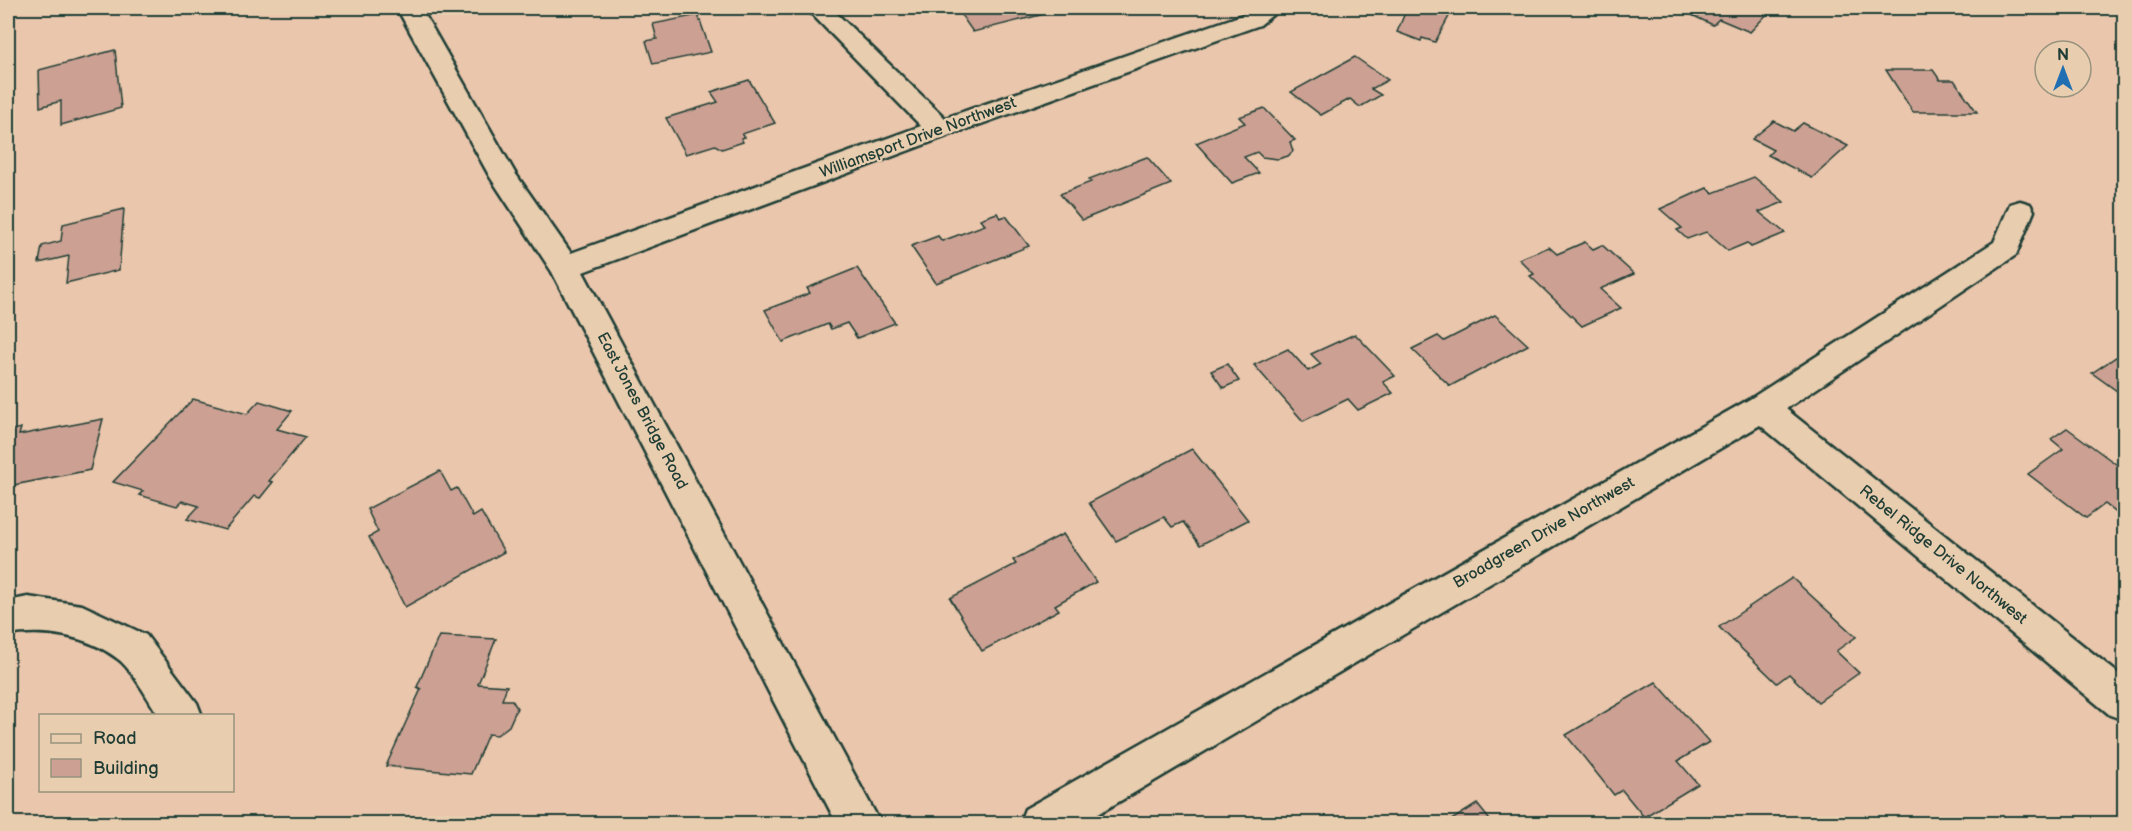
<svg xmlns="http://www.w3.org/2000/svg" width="2132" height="831" font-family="'Balsamiq Sans',sans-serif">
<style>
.building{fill:#cca193;stroke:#1f3d34;stroke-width:1.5}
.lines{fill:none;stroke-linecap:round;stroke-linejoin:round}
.minor-casing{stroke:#1f3d34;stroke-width:5}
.minor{fill:#e8cdaf;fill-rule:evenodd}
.labels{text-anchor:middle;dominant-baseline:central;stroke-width:4.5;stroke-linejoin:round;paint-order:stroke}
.street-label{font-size:16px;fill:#1f3d34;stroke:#e8cdaf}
</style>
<rect width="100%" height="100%" fill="#eac6ac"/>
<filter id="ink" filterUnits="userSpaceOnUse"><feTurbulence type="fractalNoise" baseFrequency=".0167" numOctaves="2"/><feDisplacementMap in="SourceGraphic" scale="12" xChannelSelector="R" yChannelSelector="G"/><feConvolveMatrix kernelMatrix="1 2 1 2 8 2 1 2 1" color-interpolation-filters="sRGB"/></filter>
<g filter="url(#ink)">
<!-- building -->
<g class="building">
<path d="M963 8H1044L1048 13 973 32 957 9Z"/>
<path d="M1407 8H1449L1453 9 1435 42 1422 38 1421 41 1397 32Z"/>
<path d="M1677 8H1768L1772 9 1750 32 1719 19 1713 25Z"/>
<path d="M698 15 711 52 653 64 646 41 657 39 653 24Z"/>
<path d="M115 50 121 108 61 125V101L40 107 39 70Z"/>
<path d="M1355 57 1388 80 1371 89 1381 95 1360 107 1350 99 1321 115 1291 92Z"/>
<path d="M1886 70H1933L1940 80H1954L1977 112H1913Z"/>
<path d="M749 80 775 123 742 134 745 137 741 138 743 142 722 149 715 145 686 154 666 118 718 102 711 92Z"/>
<path d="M1264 108 1295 140 1290 142 1293 151 1288 156 1278 159 1262 157 1257 152 1244 157 1259 173 1232 183 1196 143 1245 123 1239 117Z"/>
<path d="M1774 121 1793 131 1803 123 1848 146 1812 178 1768 155 1773 150 1752 139Z"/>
<path d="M1147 157 1171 184 1082 220 1060 194 1091 182 1089 179Z"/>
<path d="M1754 177 1784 202 1759 212 1785 233 1751 247 1747 243 1728 251 1706 232 1687 239 1677 230 1682 228 1660 209 1707 188 1713 193Z"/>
<path d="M124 209 119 270 66 283 69 256 39 263 42 246 61 241 63 224Z"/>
<path d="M997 213 1000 218 1006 216 1029 246 936 283 911 246 938 236 942 241 985 225 980 219Z"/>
<path d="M1585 242 1593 249 1602 245 1634 274 1600 289 1621 308 1582 326 1530 276 1534 274 1519 259 1549 247 1557 254Z"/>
<path d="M857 268 895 323 857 338 847 323 831 329 828 324 783 342 765 310 810 293 807 288Z"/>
<path d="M1495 315 1528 345 1450 386 1412 349 1438 336 1444 341Z"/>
<path d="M1355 334 1395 376 1383 382 1393 393 1358 410 1348 399 1303 421 1254 365 1288 349 1308 371 1321 364 1311 354Z"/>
<path d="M2116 357 2124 363V396L2092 373Z"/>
<path d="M1227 364 1239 381 1223 388 1211 371Z"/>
<path d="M193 399 247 414 259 401 292 411 277 429 306 437 269 481 273 482 260 498 254 496 225 530 187 519 199 506 182 501 177 506 139 495 143 491 113 482Z"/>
<path d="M103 419 90 470 14 485 8 499V431L21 428 19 435Z"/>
<path d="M2067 428 2124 470 2122 487 2124 510 2118 514 2105 504 2086 518 2028 474 2063 449 2051 439Z"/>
<path d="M1192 449 1248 520 1200 545 1183 522 1172 527 1164 517 1116 541 1089 503Z"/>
<path d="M440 471 451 491 457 488 473 517 481 512 504 552 405 607 369 537 378 532 367 509Z"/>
<path d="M1063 534 1096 582 1055 605 1059 610 982 651 950 598 1016 564 1013 560Z"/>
<path d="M1792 578 1856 637 1836 651 1859 673 1818 702 1789 674 1777 683 1719 627Z"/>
<path d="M439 636 496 639 478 684 507 686 502 700H512L517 708 509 726 497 735 488 734 471 774 386 766 421 689 417 687Z"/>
<path d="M1656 682 1709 742 1678 761 1698 784 1644 817 1622 790 1614 795 1566 735Z"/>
<path d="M1477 804 1493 824H1445Z"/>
</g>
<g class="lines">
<defs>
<g id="minor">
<path d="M397 8H421L515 173 571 253 921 126 806 8H831L945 118 1242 15 1253 8H1281L1260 25 950 135 583 272 881 824H837L552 272 490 177Z"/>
<path d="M2020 201 2030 204 2034 211 2016 255 1786 409 2124 678V720L2110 715 1760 425 1081 824H1019L1025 809 1750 399 1994 242 2010 204Z"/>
<path d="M28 597 82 605 146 635 197 703 202 716H159C149 701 132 669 118 659 87 635 44 629 8 635V601Z"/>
</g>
</defs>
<!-- minor casing -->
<use href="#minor" class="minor-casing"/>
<!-- minor -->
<use href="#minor" class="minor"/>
</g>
</g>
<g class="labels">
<!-- street labels -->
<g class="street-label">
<text transform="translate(918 138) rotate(-20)">Williamsport Drive Northwest</text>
<text transform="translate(642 411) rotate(62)">East Jones Bridge Road</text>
<text transform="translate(1544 533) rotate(-30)">Broadgreen Drive Northwest</text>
<text transform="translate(1943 555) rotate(39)">Rebel Ridge Drive Northwest</text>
</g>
</g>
<!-- margin -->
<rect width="2132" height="831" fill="none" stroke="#e8cdaf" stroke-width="30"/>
<rect x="15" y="15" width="2102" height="801" fill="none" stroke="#1f3d34" stroke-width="2" filter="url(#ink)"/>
<!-- legend -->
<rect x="39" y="714" width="195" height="78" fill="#e8cdaf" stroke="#98937e" stroke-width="1.5"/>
<rect x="51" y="734" width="30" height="9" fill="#e8cdaf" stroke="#98937e" stroke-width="1.5"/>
<text x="93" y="744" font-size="18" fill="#1f3d34">Road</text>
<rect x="51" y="759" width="30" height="18" fill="#cca193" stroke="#98937e" stroke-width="1.5"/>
<text x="93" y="774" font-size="18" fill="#1f3d34">Building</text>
<!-- north arrow -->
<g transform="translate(2063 69)"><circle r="28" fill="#e8cdaf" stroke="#98937e" stroke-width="1.5"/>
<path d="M0-4.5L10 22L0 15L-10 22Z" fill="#1f6fb2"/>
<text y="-9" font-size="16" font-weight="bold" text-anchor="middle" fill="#1f3d34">N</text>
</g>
</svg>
